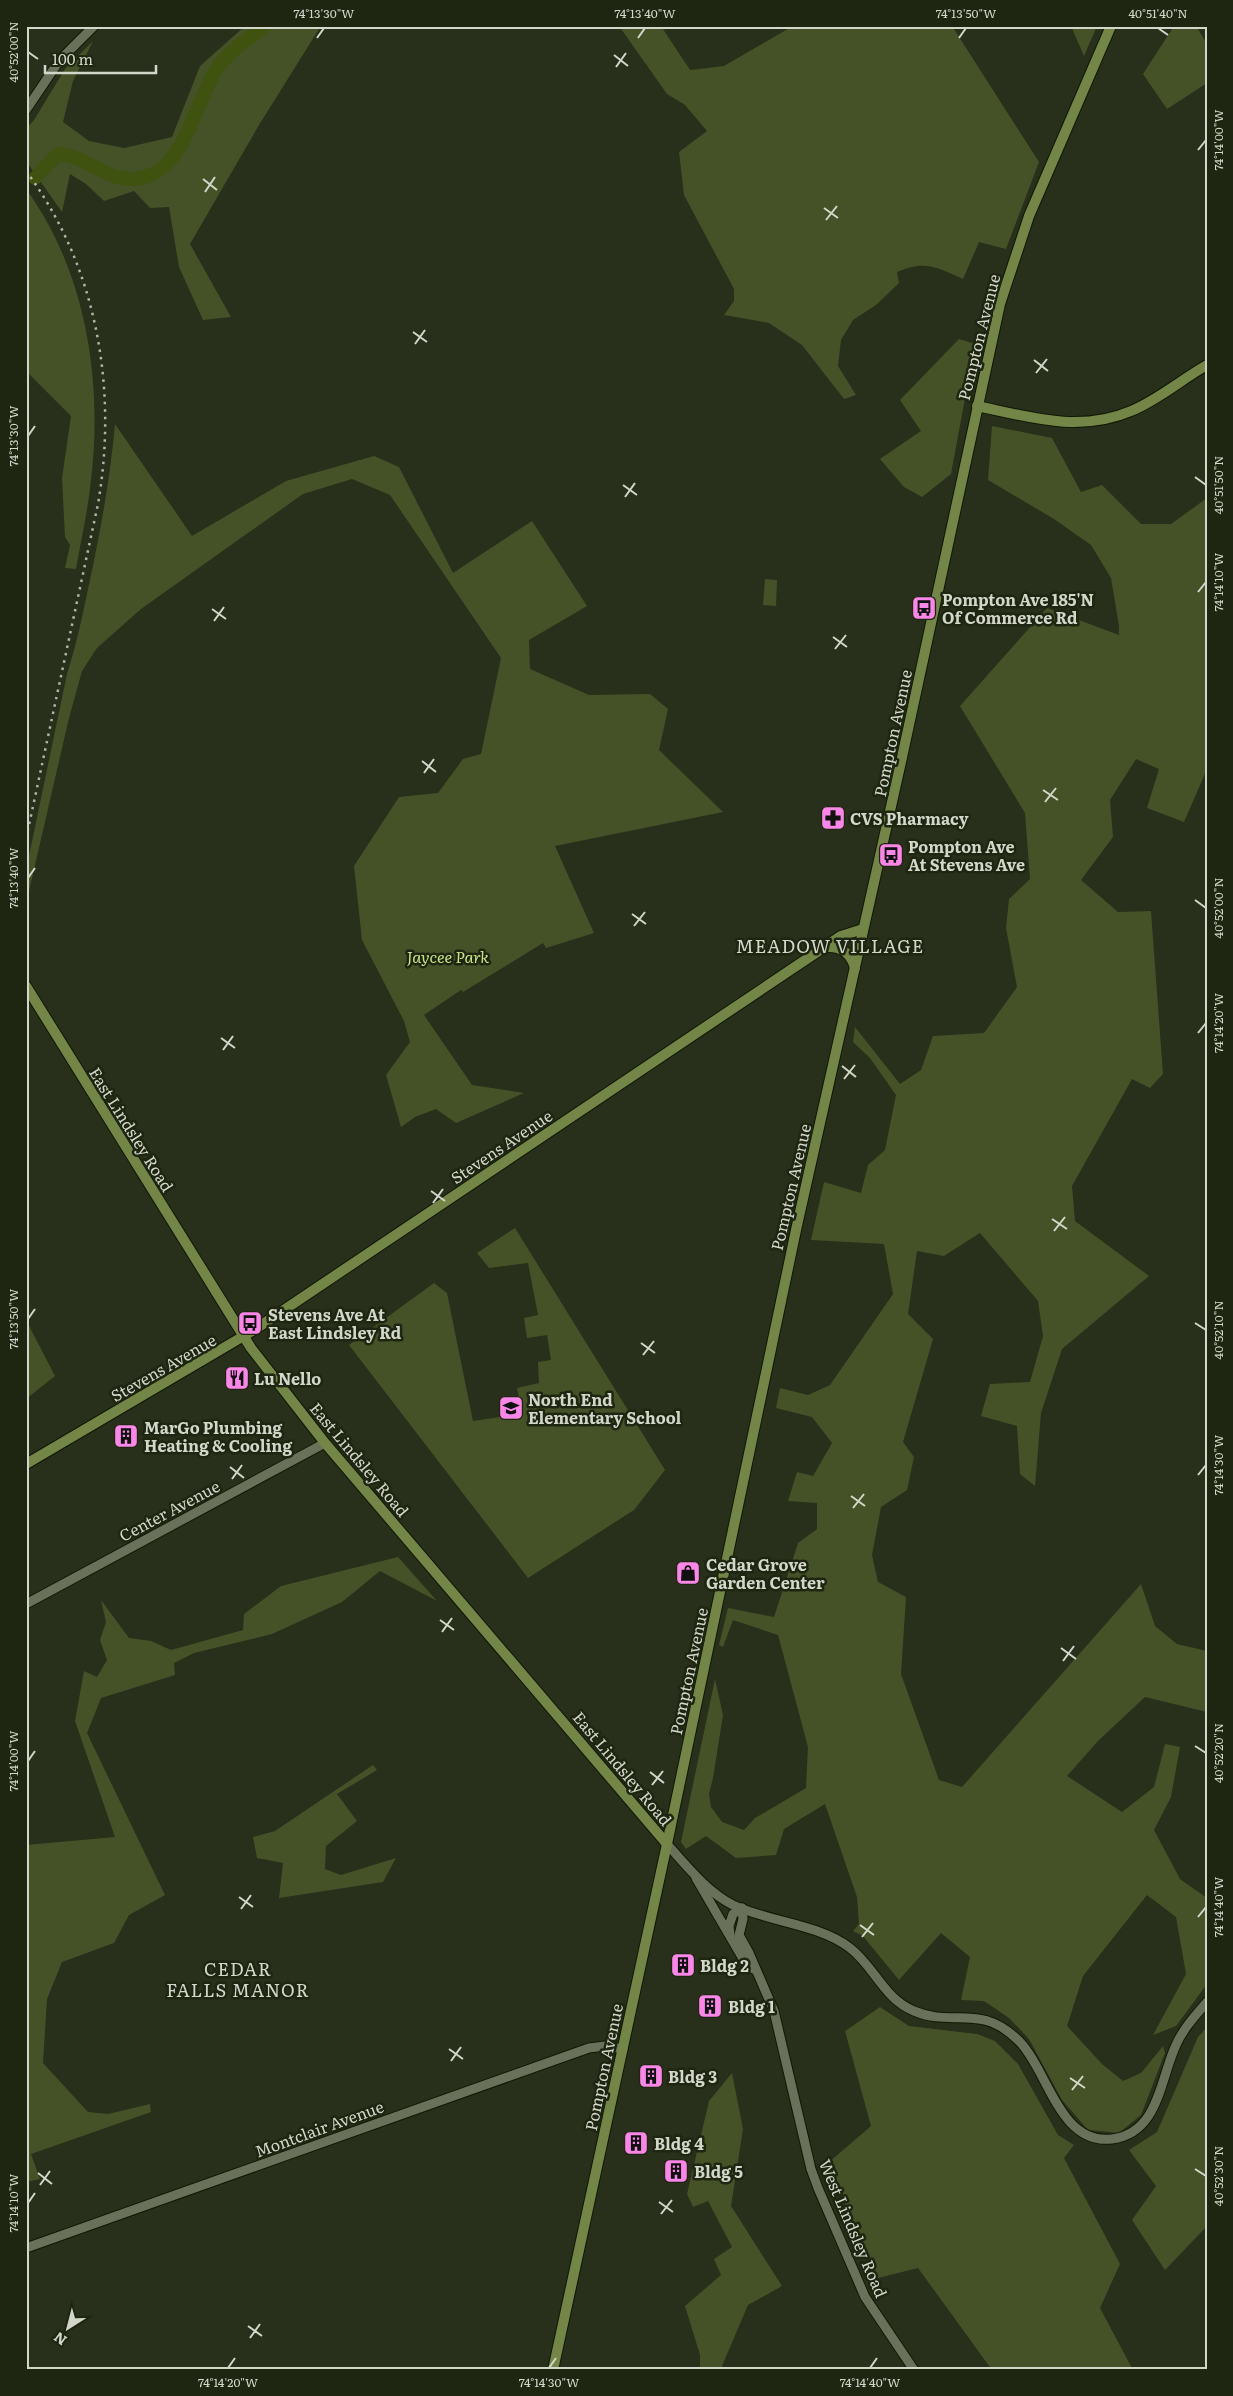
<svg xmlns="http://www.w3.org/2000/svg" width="1233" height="2396" font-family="Literata,serif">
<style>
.green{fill:#455228}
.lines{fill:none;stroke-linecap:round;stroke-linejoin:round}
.river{stroke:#405210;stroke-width:14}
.minor-casing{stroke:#111704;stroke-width:11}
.major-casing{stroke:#111704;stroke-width:12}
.minor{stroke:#69715a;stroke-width:9}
.major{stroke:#738647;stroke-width:10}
.rail{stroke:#b0b5a7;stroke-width:2.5;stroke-dasharray:2.5 5;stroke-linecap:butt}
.ticks{fill:none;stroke:#d2d7ca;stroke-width:2}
.labels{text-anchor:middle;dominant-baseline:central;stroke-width:5;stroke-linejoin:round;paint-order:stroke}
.street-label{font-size:16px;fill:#d2d7ca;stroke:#1e2510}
.poi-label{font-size:16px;font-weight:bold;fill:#d2d7ca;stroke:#1e2510;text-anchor:start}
.park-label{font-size:16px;font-style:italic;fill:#c8e58a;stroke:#1e2510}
.neighbourhood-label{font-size:18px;letter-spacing:1px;fill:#d2d7ca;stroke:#1e2510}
.neatline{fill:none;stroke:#d2d7ca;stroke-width:2}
.ticks-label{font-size:12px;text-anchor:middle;fill:#d2d7ca}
</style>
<rect width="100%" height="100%" fill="#282f1a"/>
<!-- green -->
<g class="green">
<path d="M245 26H318L319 29 259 125 190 244 231 317 203 320 179 267 169 207 150 208 134 191 104 201 86 184 70 174 62 212 26 161V129L34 120 65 69 93 41 73 81 63 122 89 141 124 148 172 137 200 66Z"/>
<path d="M619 26H661L690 70 724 66 793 26H952L1039 162 1006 249 979 242 963 279C936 267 926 260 897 272L899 283 876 305 853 320 841 340 838 366 856 395 844 399 802 345 769 323 724 315 734 301V289L684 195 679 152 707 131 685 105 667 94Z"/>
<path d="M1071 26H1097L1084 56Z"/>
<path d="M1174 26H1196L1207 44V83L1167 109 1143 74Z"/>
<path d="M26 189C86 271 103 381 91 480 88 510 81 540 76 569L65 568 70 545 65 537 62 478 71 416 26 371Z"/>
<path d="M959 339 975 344 951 474 922 497 904 487 880 459 921 431 900 400Z"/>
<path d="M115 424 192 536 286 481 374 456 399 467 453 573 532 521 587 606 529 640 530 669 589 695 650 694 668 709 659 750 723 812 555 846 594 933 546 948 543 943 463 992 461 990 424 1015 472 1085 524 1093 456 1123 436 1109 415 1117 401 1127 386 1075 410 1042 404 1021 362 940 354 866 399 797 438 793 463 759 481 754 501 658 390 495 352 479 303 494 141 609 97 648 82 671 69 718 26 904V870L67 674C76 646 82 618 88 589 100 534 110 480 115 424Z"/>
<path d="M992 426 1052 438 1081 492 1102 485 1141 524H1171L1207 498V769L1184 822 1147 808 1159 769 1136 759 1110 800 1113 837 1081 880 1118 912 1151 911 1163 1074 1150 1088 1132 1079 1072 1186 1075 1221 1149 1276 1062 1349 1041 1413 1035 1486 1020 1474 1017 1426 981 1416 990 1384 1030 1382 1043 1336 1038 1301 980 1233 944 1256 917 1251 908 1314 933 1339 903 1442 914 1457 907 1490 881 1507 872 1555 878 1582 906 1597 901 1674 939 1780 962 1787 1141 1584 1155 1626 1177 1644 1207 1651V1712L1145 1697 1098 1741 1067 1776 1122 1812 1154 1787 1165 1744 1180 1747 1171 1797 1154 1830 1180 1879 1207 1898V1984L1176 2026 1153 2035 1186 1974 1176 1917 1147 1895 1083 1976 1067 2026 1102 2064 1123 2081 1141 2073 1163 2046 1165 2053 1141 2115 1119 2133 1088 2130 1062 2100 1029 2039 1009 2018 984 2001 961 2000 970 1957 941 1933 899 1980 863 1936 853 1931 859 1924 857 1897 825 1804 784 1829 776 1855 736 1858 706 1836 686 1849 681 1842 715 1679 723 1715 713 1778 709 1794 711 1807 722 1822 744 1830 755 1818 806 1788 808 1747 778 1635 733 1620 723 1647 719 1645 728 1608 774 1617 798 1543 817 1529V1503L788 1501 797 1472 813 1476 832 1443 812 1417 776 1408 780 1388 808 1395 830 1385 893 1294 884 1244 811 1240 824 1182 861 1193 868 1165 885 1150 896 1095 870 1058 853 1042 855 1027 900 1084 921 1070 933 1036 984 1033 1017 987 1006 928 1009 899 1030 879 1025 813 960 706 1047 608 1119 635V626L1111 578 1091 545 1054 519 988 480Z"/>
<path d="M765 579 777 580 776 606 763 605Z"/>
<path d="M515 1228 665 1470 634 1510 528 1578 349 1345 434 1283 447 1293 473 1421 513 1415 520 1402 517 1388 539 1383 538 1362 551 1360 547 1335 527 1338 524 1318 538 1315 528 1263 489 1268 477 1253Z"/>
<path d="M26 1320 55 1376 26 1399Z"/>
<path d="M398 1557 437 1601 380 1571 342 1602 272 1634 194 1653 174 1663 175 1675 101 1698 87 1733 165 1895 129 1915 114 1943 62 1962 47 1999 43 2063 88 2112 108 2114 150 2104 151 2112 31 2154 40 2179 26 2182V1845L115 1837 75 1721 84 1671 97 1677 107 1660 100 1640 106 1622 101 1600 129 1638 151 1641 171 1650 243 1630 244 1614 281 1586Z"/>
<path d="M373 1765 377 1770 337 1794 357 1821 326 1846 325 1869 341 1875 396 1858 383 1882 279 1898 283 1863 257 1858 253 1837 275 1831Z"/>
<path d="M880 2007 909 2026 977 2034 995 2041 1018 2064 1058 2135 1074 2145 1064 2158 1120 2264 1100 2308 1133 2370H992L918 2268 878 2278 864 2250 828 2163 871 2126 845 2031Z"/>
<path d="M1207 2027V2226L1165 2270 1132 2220 1156 2186 1129 2150 1157 2132 1198 2037Z"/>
<path d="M732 2073 743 2129 731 2206 782 2286 748 2305 722 2366 727 2370H700V2355L685 2306 721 2275 714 2259 732 2247 708 2201 693 2207 687 2194 709 2101Z"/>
</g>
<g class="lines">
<!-- river -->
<path class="river" d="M35 178 58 154C86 156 106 180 133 179 187 176 193 100 219 66 231 49 249 39 265 26"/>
<defs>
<g id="minor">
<path d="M26 110 59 61 94 26"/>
<path d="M26 1604 325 1443"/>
<path d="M667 1844C686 1865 707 1892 733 1905 769 1922 819 1924 850 1948 874 1966 884 1999 914 2011 953 2028 980 2002 1019 2041 1049 2072 1059 2145 1112 2139 1159 2133 1160 2079 1176 2045 1183 2029 1195 2016 1207 2002"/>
<path d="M696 1878 742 1957 753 1969"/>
<path d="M742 1908 743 1919 739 1935 749 1953 774 2011 811 2169 818 2188 865 2297 914 2370"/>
<path d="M730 1935 729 1926 733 1914 742 1908"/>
<path d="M26 2248 589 2048 605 2046 623 2049"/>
</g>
<g id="major">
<path d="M977 406C1029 417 1080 433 1131 411 1158 400 1182 379 1207 365"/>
<path d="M826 947C841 946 851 953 855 968"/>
<path d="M26 986 251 1348 325 1443 667 1844"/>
<path d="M26 1464 254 1330 841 936 863 929"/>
<path d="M553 2370 667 1844 796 1230 901 762 1000 304 1029 216 1111 26"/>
</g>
</defs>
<!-- minor casing -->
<use href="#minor" class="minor-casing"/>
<!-- major casing -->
<use href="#major" class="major-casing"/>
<!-- minor -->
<use href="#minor" class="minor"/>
<!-- major -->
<use href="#major" class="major"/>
<!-- rail -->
<path class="rail" d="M26 171C97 266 118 389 98 504L26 839"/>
</g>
<!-- ticks -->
<path class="ticks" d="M1158 28 1168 35M317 38 324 28M638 38 645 28M959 38 966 28M28 52 38 59M614 55 628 66M616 67 626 53M1198 150 1206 140M203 179 217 190M205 192 215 177M824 208 838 218M826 220 837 206M413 332 427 342M415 344 425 330M1034 360 1048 371M1036 373 1047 359M28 436 35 426M1195 477 1206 485M623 485 637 495M625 497 635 483M1198 592 1206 582M212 609 226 619M214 621 224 607M833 637 847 647M835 649 846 635M422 761 436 772M424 773 434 759M1043 790 1058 800M1045 802 1056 788M28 878 35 868M1195 900 1206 908M632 914 646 924M634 926 645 912M1198 1033 1206 1023M221 1038 235 1048M223 1050 233 1036M842 1066 856 1077M844 1079 855 1065M431 1191 445 1201M433 1203 443 1189M1052 1219 1067 1229M1054 1231 1065 1217M28 1319 35 1309M1195 1323 1206 1330M641 1343 655 1353M643 1355 654 1341M230 1467 244 1478M1198 1475 1206 1465M232 1479 242 1465M851 1496 865 1506M853 1508 864 1494M440 1620 454 1630M442 1632 452 1618M1061 1648 1076 1659M1063 1661 1074 1646M1195 1746 1206 1753M28 1761 35 1751M650 1772 664 1783M652 1785 663 1771M239 1897 253 1907M241 1909 251 1895M1198 1917 1206 1907M860 1925 874 1935M862 1937 873 1923M449 2049 463 2059M451 2061 461 2047M1070 2078 1085 2088M1072 2090 1083 2076M1195 2169 1206 2176M38 2173 52 2184M40 2185 50 2171M659 2202 673 2212M28 2203 35 2193M661 2214 672 2200M248 2326 262 2336M250 2338 260 2324M228 2368 235 2358M549 2368 556 2358M870 2368 877 2358"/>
<!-- icons -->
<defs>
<symbol id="bus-square" viewBox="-11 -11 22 22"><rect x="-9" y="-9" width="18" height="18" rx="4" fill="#fa87e7" stroke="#1e2510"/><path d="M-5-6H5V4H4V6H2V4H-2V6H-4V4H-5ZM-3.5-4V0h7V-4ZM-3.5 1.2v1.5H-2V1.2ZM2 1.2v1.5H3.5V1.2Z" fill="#111"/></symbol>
<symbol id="pharmacy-square" viewBox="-11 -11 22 22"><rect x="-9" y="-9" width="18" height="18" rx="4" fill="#fa87e7" stroke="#1e2510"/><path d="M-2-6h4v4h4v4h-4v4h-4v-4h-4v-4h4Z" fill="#111"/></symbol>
<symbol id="restaurant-square" viewBox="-11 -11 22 22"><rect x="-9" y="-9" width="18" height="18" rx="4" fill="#fa87e7" stroke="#1e2510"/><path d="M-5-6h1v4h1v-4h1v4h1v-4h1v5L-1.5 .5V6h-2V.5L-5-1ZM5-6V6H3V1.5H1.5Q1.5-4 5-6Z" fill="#111"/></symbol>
<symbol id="school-square" viewBox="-11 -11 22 22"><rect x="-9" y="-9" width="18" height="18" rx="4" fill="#fa87e7" stroke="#1e2510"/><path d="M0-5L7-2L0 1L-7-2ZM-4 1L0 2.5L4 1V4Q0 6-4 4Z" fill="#111"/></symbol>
<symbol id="building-square" viewBox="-11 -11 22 22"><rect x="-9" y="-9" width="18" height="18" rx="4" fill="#fa87e7" stroke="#1e2510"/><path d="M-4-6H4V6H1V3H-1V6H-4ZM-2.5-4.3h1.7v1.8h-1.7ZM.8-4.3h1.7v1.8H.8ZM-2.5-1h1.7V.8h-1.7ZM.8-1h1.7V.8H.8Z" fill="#111"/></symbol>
<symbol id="shop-square" viewBox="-11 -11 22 22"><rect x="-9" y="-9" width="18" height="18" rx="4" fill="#fa87e7" stroke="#1e2510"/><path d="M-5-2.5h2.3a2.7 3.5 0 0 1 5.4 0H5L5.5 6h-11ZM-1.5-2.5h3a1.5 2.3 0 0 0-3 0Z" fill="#111"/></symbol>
</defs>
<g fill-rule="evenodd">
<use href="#bus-square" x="910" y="594" width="28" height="28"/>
<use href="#pharmacy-square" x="819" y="804" width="28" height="28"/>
<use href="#bus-square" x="877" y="841" width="28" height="28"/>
<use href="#bus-square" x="236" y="1309" width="28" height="28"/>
<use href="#restaurant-square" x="223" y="1364" width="28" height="28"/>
<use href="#school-square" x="497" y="1394" width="28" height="28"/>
<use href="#building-square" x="112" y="1422" width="28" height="28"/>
<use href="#shop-square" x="674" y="1559" width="28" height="28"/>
<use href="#building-square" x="669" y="1951" width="28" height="28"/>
<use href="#building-square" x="696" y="1992" width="28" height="28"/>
<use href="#building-square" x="637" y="2062" width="28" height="28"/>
<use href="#building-square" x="622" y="2129" width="28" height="28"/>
<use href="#building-square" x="662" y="2157" width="28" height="28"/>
</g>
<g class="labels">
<!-- street labels -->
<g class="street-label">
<text transform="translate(978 337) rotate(-76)">Pompton Avenue</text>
<text transform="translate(892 733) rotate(-78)">Pompton Avenue</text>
<text transform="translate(132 1129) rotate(58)">East Lindsley Road</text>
<text transform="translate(501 1146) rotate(-34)">Stevens Avenue</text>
<text transform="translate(790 1187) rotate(-77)">Pompton Avenue</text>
<text transform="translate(163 1367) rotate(-30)">Stevens Avenue</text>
<text transform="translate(360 1459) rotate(50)">East Lindsley Road</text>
<text transform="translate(169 1510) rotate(-28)">Center Avenue</text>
<text transform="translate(688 1671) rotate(-78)">Pompton Avenue</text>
<text transform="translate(623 1768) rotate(50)">East Lindsley Road</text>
<text transform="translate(603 2067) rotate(-78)">Pompton Avenue</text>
<text transform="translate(319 2128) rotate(-20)">Montclair Avenue</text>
<text transform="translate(854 2228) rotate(67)">West Lindsley Road</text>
</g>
<!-- poi labels -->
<g class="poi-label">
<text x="942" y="599">Pompton Ave 185'N<tspan x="942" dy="18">Of Commerce Rd</tspan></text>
<text x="850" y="818">CVS Pharmacy</text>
<text x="908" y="846">Pompton Ave<tspan x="908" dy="18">At Stevens Ave</tspan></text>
<text x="268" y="1314">Stevens Ave At<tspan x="268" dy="18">East Lindsley Rd</tspan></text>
<text x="254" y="1378">Lu Nello</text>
<text x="528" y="1399">North End<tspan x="528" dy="18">Elementary School</tspan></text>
<text x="144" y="1427">MarGo Plumbing<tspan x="144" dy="18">Heating &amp; Cooling</tspan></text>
<text x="706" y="1564">Cedar Grove<tspan x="706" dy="18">Garden Center</tspan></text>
<text x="700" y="1965">Bldg 2</text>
<text x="728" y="2006">Bldg 1</text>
<text x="668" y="2076">Bldg 3</text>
<text x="654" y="2143">Bldg 4</text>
<text x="694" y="2171">Bldg 5</text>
</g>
<!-- park labels -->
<g class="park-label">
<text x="448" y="956">Jaycee Park</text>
</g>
<!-- neighbourhood labels -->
<g class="neighbourhood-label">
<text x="830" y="945">MEADOW VILLAGE</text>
<text x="238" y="1968">CEDAR<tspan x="238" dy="21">FALLS MANOR</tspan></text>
</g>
</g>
<!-- border -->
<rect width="1233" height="2396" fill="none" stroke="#1e2510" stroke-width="55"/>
<!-- north arrow -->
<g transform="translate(68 2328) rotate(216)" stroke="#1e2510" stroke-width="4" paint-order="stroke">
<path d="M0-4L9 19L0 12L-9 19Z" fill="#d2d7ca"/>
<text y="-8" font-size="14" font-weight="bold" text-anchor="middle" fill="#d2d7ca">N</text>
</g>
<!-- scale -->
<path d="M45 65v8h111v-8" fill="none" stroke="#d2d7ca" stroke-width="2.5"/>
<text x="52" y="65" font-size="15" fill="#d2d7ca" stroke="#1e2510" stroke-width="4" paint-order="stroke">100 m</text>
<rect x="28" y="28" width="1178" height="2340" class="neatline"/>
<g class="ticks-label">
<text x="324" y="18">74°13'30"W</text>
<text x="645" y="18">74°13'40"W</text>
<text x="966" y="18">74°13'50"W</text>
<text x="1158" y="18">40°51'40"N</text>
<text transform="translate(14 52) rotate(-90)" y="4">40°52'00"N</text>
<text transform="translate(1219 140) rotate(-90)" y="4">74°14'00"W</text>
<text transform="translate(14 436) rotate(-90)" y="4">74°13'30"W</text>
<text transform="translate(1219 485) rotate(-90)" y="4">40°51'50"N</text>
<text transform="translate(1219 582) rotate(-90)" y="4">74°14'10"W</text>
<text transform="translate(14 878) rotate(-90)" y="4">74°13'40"W</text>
<text transform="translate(1219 908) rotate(-90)" y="4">40°52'00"N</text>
<text transform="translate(1219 1023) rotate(-90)" y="4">74°14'20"W</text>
<text transform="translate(14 1319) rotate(-90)" y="4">74°13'50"W</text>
<text transform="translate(1219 1330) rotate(-90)" y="4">40°52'10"N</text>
<text transform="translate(1219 1465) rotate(-90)" y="4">74°14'30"W</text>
<text transform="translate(1219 1753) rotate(-90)" y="4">40°52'20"N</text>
<text transform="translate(14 1761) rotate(-90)" y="4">74°14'00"W</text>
<text transform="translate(1219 1907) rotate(-90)" y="4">74°14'40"W</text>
<text transform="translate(1219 2176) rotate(-90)" y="4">40°52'30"N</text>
<text transform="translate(14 2203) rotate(-90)" y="4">74°14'10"W</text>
<text x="228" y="2387">74°14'20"W</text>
<text x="549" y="2387">74°14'30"W</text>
<text x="870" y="2387">74°14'40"W</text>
</g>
</svg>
